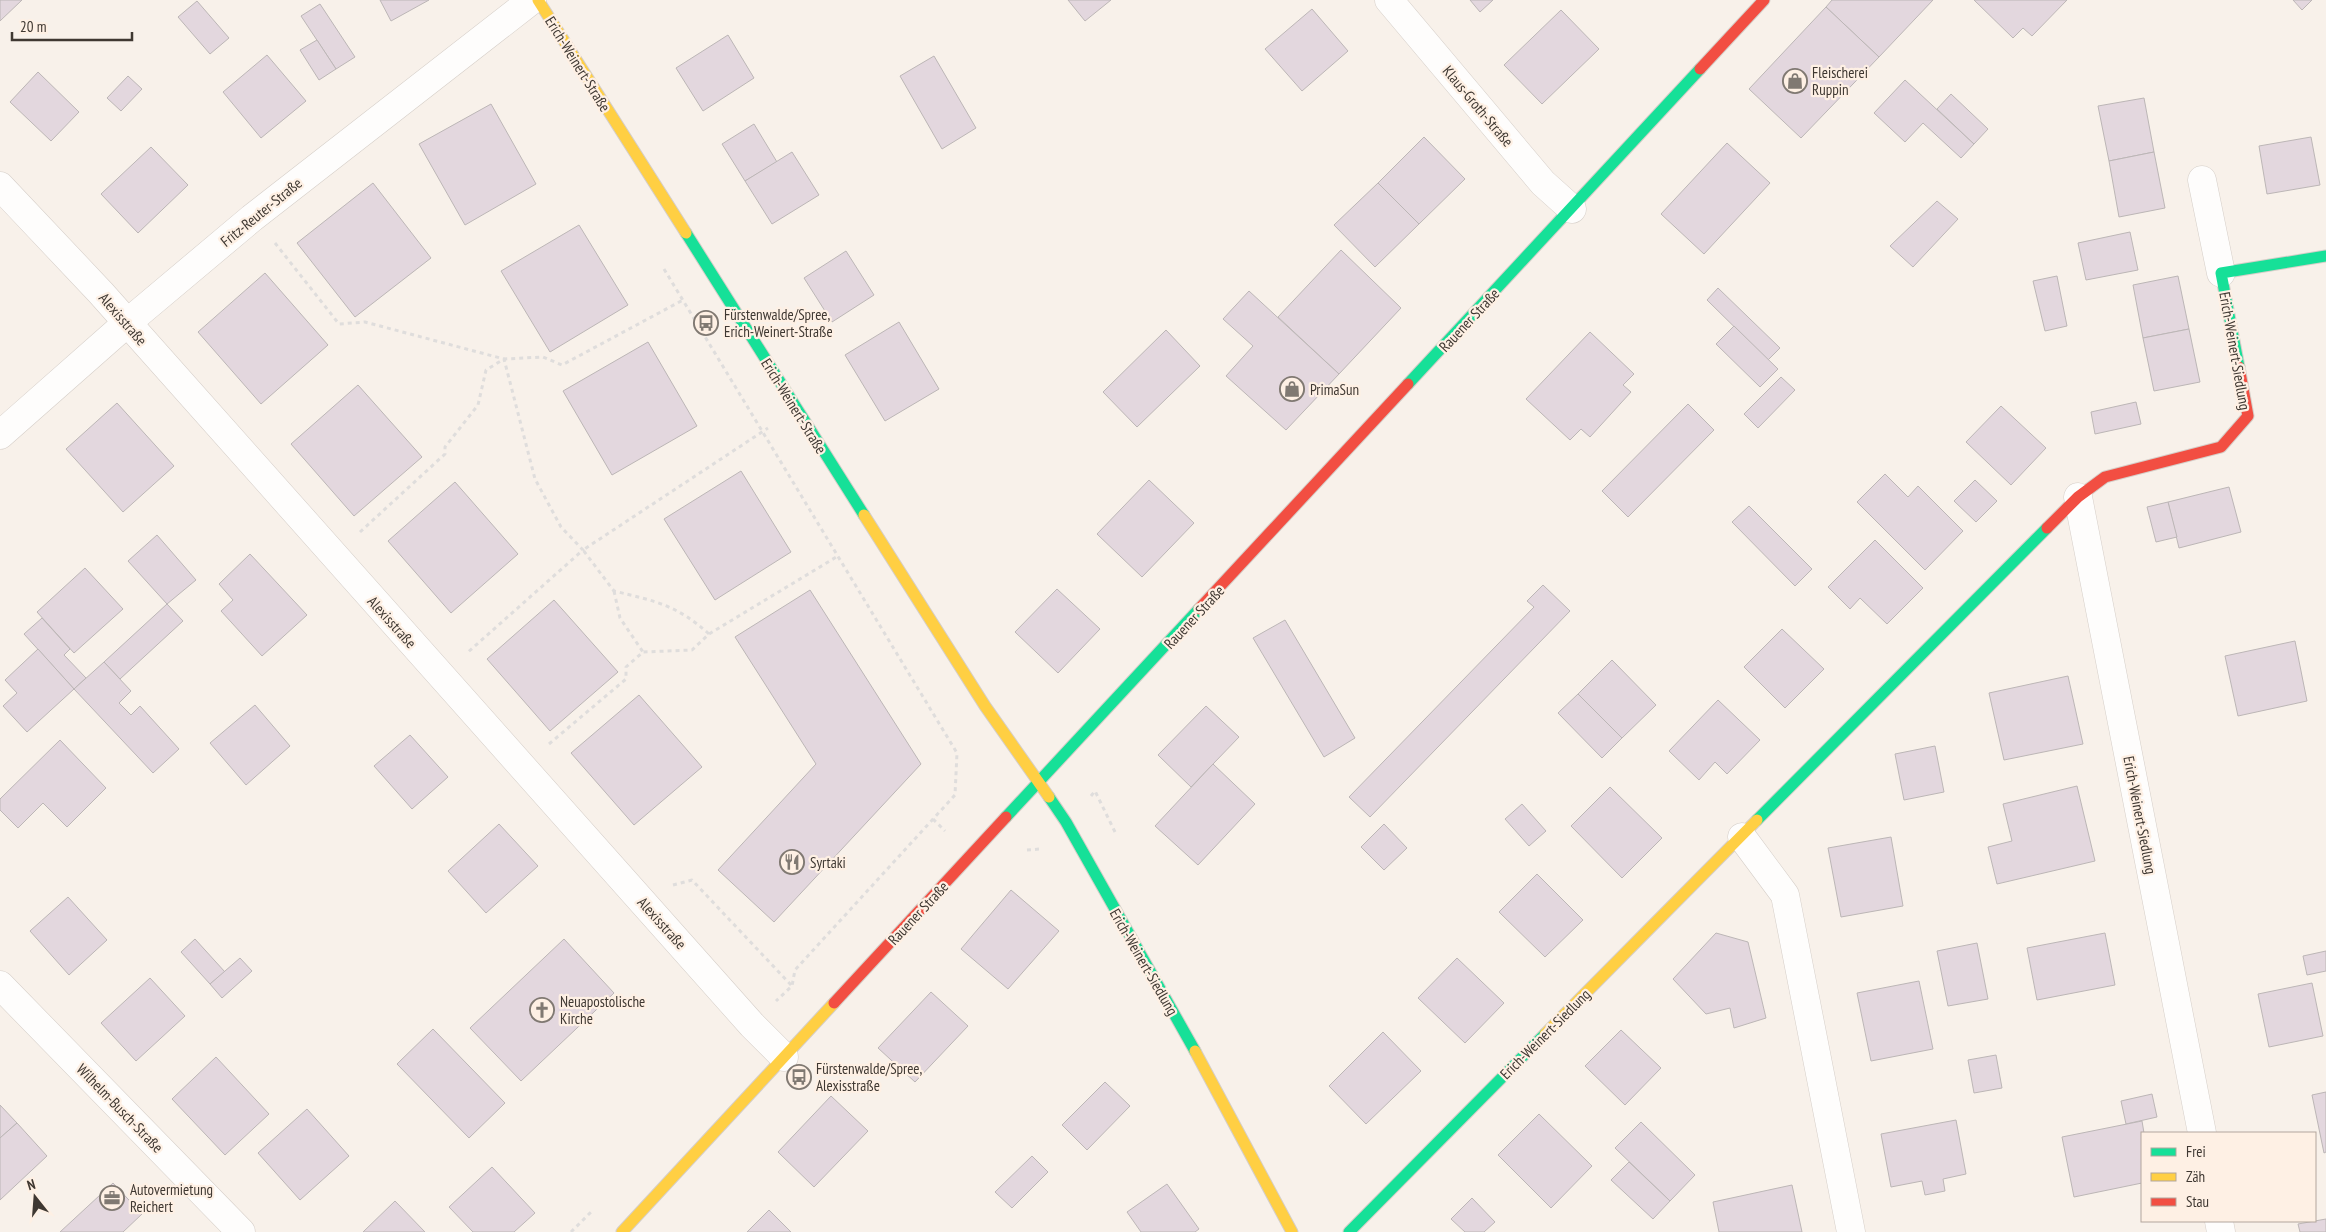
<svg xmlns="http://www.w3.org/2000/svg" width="2326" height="1232" font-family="'PT Sans Narrow',sans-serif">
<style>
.building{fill:#e3d7de;stroke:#bcb6b6}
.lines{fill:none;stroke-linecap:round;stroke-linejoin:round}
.street-casing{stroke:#d5cec8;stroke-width:29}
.fast-casing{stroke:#d5cec8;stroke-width:13}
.slow-casing{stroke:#d5cec8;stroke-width:13}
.jam-casing{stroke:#d5cec8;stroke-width:13}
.path{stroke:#dfdddc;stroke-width:3;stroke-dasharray:4 4;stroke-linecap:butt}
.street{stroke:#fefdfc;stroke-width:28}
.fast{stroke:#16e098;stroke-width:11}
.slow{stroke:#ffcf43;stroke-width:11}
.jam{stroke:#f24e42;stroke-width:11}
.labels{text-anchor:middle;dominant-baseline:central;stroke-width:4.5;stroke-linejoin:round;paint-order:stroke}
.street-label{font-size:15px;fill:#3f3832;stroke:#fef0e4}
.poi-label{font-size:15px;fill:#3f3832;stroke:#fef0e4;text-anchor:start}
</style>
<rect width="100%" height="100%" fill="#f8f1ea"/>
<!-- building -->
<g class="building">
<path d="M0 0H22L0 21Z"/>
<path d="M380 0H429L391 21Z"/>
<path d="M1068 0H1111L1085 21Z"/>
<path d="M1470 0H1493L1480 12Z"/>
<path d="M1832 0H1933L1879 57 1826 7Z"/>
<path d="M1974 0H2067L2032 36 2023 28 2013 38Z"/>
<path d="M2293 0H2312L2302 10Z"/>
<path d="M197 1 229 38 210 54 178 17Z"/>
<path d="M320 4 355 57 336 69 301 16Z"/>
<path d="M1826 7 1879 57 1801 138 1749 89Z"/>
<path d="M1312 9 1348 51 1302 91 1265 49Z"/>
<path d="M1561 10 1599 49 1542 104 1504 65Z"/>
<path d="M728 35 754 78 703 111 676 68Z"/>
<path d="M317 40 336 69 319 80 300 50Z"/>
<path d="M267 55 306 101 261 138 223 92Z"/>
<path d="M934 56 976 128 942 149 900 76Z"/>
<path d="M38 72 79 112 51 141 10 102Z"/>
<path d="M128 76 142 89 121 111 107 98Z"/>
<path d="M1905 80 1974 144 1961 158 1923 123 1905 142 1874 113Z"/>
<path d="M1951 94 1988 129 1974 144 1937 109Z"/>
<path d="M2144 98 2154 152 2109 161 2098 106Z"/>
<path d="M491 104 536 184 465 225 419 144Z"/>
<path d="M754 124 777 162 745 181 722 144Z"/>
<path d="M1424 137 1465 179 1419 224 1378 183Z"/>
<path d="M2311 137 2320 185 2267 194 2259 146Z"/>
<path d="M1727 143 1770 183 1704 254 1661 214Z"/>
<path d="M151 147 188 185 138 233 101 194Z"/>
<path d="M792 152 819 195 772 224 745 181Z"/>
<path d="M2154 152 2165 208 2119 217 2109 161Z"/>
<path d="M373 183 431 258 355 317 297 243Z"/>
<path d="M1378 183 1419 224 1375 267 1334 225Z"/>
<path d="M1937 201 1958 219 1913 267 1890 246Z"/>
<path d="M579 225 628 305 550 352 501 271Z"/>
<path d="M2130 232 2138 270 2086 280 2078 243Z"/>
<path d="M1341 250 1401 308 1339 374 1278 317Z"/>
<path d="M846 251 874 295 832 322 804 278Z"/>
<path d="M265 273 328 345 261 404 198 332Z"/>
<path d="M2057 276 2067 326 2045 331 2033 281Z"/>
<path d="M2178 276 2189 329 2143 338 2133 285Z"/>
<path d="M1718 288 1780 348 1768 360 1707 300Z"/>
<path d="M1249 291 1339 374 1286 430 1226 376 1253 346 1223 319Z"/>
<path d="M899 322 939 389 885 421 845 355Z"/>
<path d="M1734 326 1778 369 1760 387 1716 344Z"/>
<path d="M2189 329 2200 382 2154 391 2143 338Z"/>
<path d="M1166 330 1200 366 1137 427 1103 392Z"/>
<path d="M1590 332 1634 374 1623 385 1631 392 1590 437 1581 429 1570 440 1526 399Z"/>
<path d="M648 342 697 426 612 475 563 391Z"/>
<path d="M1781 377 1795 390 1758 428 1744 414Z"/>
<path d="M358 385 422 457 354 516 291 444Z"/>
<path d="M2136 402 2141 424 2095 434 2091 412Z"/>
<path d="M117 403 174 466 123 512 66 449Z"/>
<path d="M1688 404 1714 430 1628 517 1602 491Z"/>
<path d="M2001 406 2046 448 2011 485 1966 442Z"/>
<path d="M741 471 791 552 715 600 664 519Z"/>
<path d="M1885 474 1908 497 1918 486 1963 531 1925 570 1857 502Z"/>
<path d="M1149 480 1194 523 1142 577 1097 534Z"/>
<path d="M1975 480 1997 501 1976 522 1954 501Z"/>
<path d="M455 482 518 554 451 613 388 541Z"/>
<path d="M2229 487 2241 532 2179 548 2168 502Z"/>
<path d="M2168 502 2177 537 2156 542 2147 507Z"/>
<path d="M1749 506 1812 569 1795 586 1732 522Z"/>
<path d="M157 535 196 580 167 604 128 561Z"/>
<path d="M1875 540 1923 588 1887 624 1860 598 1850 609 1828 587Z"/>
<path d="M250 554 307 615 262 656 221 611 233 600 219 584Z"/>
<path d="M85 568 123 609 74 653 37 612Z"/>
<path d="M1543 585 1570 611 1370 817 1349 797 1534 607 1527 601Z"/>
<path d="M1057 589 1100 629 1058 673 1015 632Z"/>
<path d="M810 590 921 764 774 922 718 870 816 764 735 637Z"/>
<path d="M554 600 618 672 550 731 487 659Z"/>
<path d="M167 604 183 621 120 679 104 662Z"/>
<path d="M42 618 70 649 64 655 86 678 74 689 24 634Z"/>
<path d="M1285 620 1355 738 1324 757 1253 638Z"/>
<path d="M1782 629 1824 669 1785 708 1744 667Z"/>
<path d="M2295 641 2307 701 2238 716 2225 656Z"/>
<path d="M38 649 74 689 27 732 3 706 17 693 5 680Z"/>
<path d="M1612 660 1656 705 1622 738 1578 694Z"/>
<path d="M104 662 131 691 119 703 131 715 140 706 179 749 153 773 74 689Z"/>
<path d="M2068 676 2083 744 2004 760 1989 693Z"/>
<path d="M1578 694 1622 738 1602 758 1558 713Z"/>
<path d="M639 695 702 767 634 825 571 753Z"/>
<path d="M1718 700 1760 740 1727 774 1715 762 1699 780 1669 751Z"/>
<path d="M255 705 290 746 246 785 210 743Z"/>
<path d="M1206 706 1239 737 1191 787 1158 755Z"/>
<path d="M410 735 448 777 412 809 374 766Z"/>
<path d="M60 740 106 788 67 827 43 803 18 828 0 810V799Z"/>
<path d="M1935 746 1944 792 1904 800 1895 754Z"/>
<path d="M1213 764 1255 804 1198 865 1155 826Z"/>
<path d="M2077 786 2095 861 1997 884 1988 847 2012 841 2003 804Z"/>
<path d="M1610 787 1662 838 1622 878 1571 826Z"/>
<path d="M1522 804 1546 831 1529 846 1505 819Z"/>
<path d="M499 824 538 866 486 913 448 871Z"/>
<path d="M1384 824 1407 848 1384 870 1361 847Z"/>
<path d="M1891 837 1903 906 1841 917 1828 848Z"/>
<path d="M1537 874 1583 920 1545 957 1499 912Z"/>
<path d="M1011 890 1059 931 1008 989 961 949Z"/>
<path d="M68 897 107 940 69 975 30 931Z"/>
<path d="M1716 933 1748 942 1766 1018 1734 1028 1730 1008 1706 1014 1673 979Z"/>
<path d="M2105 933 2115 985 2037 1000 2027 948Z"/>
<path d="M195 939 225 972 210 984 181 952Z"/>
<path d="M564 939 614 993 521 1081 470 1028Z"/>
<path d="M1977 943 1988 999 1948 1006 1937 951Z"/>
<path d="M2326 951V971L2307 975 2303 956Z"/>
<path d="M240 958 252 971 222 998 210 984Z"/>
<path d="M1457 958 1504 1003 1465 1043 1418 998Z"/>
<path d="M150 978 185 1016 136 1061 101 1023Z"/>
<path d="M1919 981 1933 1049 1871 1061 1857 993Z"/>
<path d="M2312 983 2323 1036 2269 1047 2258 994Z"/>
<path d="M931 992 968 1026 915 1082 878 1048Z"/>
<path d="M433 1029 505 1103 469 1138 397 1064Z"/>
<path d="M1621 1030 1661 1068 1625 1105 1585 1066Z"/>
<path d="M1383 1032 1421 1071 1366 1124 1329 1086Z"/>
<path d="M1996 1055 2002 1088 1974 1093 1968 1060Z"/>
<path d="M216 1057 269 1114 225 1155 172 1099Z"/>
<path d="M1105 1082 1130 1106 1087 1150 1062 1125Z"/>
<path d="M2326 1092V1152L2324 1153 2312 1095Z"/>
<path d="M2152 1094 2157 1117 2126 1124 2121 1101Z"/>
<path d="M831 1096 868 1131 814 1187 778 1152Z"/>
<path d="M0 1105 17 1123 0 1138Z"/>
<path d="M307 1109 349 1156 300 1200 258 1153Z"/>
<path d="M1539 1114 1592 1166 1551 1208 1498 1155Z"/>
<path d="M1956 1120 1966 1174 1943 1179 1945 1191 1925 1195 1922 1181 1891 1187 1881 1134Z"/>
<path d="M2142 1121 2144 1133H2142V1183L2074 1197 2062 1137Z"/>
<path d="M1641 1122 1695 1175 1670 1201 1615 1148Z"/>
<path d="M17 1123 47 1156 0 1200V1138Z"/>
<path d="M1032 1156 1048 1172 1012 1208 995 1192Z"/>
<path d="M1629 1162 1670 1201 1653 1219 1611 1180Z"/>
<path d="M492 1167 535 1213 514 1232H473L449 1207Z"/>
<path d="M113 1183 142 1214 123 1232H60Z"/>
<path d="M1167 1184 1199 1229 1195 1232H1141L1127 1212Z"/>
<path d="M1792 1185 1802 1232H1719L1713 1202Z"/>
<path d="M1472 1198 1495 1222 1484 1232H1465L1451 1219Z"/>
<path d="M395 1201 425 1232H363Z"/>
<path d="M769 1210 791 1232H747Z"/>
<path d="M2326 1219V1232H2300L2298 1224Z"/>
</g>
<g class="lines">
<defs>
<g id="street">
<path d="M1389 0 1543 183 1572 209"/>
<path d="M2202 180 2221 273"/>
<path d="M0 186 101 293 752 1025 784 1057"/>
<path d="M0 435 127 323 252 218 532 0"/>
<path d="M2078 497 2202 1133"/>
<path d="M1742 837 1785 895 1851 1232"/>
<path d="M0 985 241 1232"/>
<path d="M2219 1221 2221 1232"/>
</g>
<g id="fast">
<path d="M686 233 864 515"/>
<path d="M2239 367 2221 273 2326 256"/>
<path d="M1408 384 1700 69"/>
<path d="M1049 797 1066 822 1195 1051"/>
<path d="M1006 817 1199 609"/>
<path d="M1757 820 2047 528"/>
<path d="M1349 1232 1545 1034"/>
</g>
<g id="slow">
<path d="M538 0 686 233"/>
<path d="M864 515 985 706 1049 797"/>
<path d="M1545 1034 1757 820"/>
<path d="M1195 1051 1292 1232"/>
<path d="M622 1232 834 1003"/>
</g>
<g id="jam">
<path d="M1700 69 1764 0"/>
<path d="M2047 528 2078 497 2105 477 2221 447 2248 416 2239 367"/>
<path d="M1199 609 1408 384"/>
<path d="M834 1003 1006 817"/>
</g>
</defs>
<!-- street casing -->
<use href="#street" class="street-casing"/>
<!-- fast casing -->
<use href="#fast" class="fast-casing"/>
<!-- slow casing -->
<use href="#slow" class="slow-casing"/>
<!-- jam casing -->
<use href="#jam" class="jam-casing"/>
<!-- path -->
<g class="path">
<path d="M275 243 339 324 365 322 504 359 535 479 561 527 583 550 467 653"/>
<path d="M664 269 957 753 955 795 795 970 792 986 776 1001"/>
<path d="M360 532 445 454V447L478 405 486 370 504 359 543 357 562 365 683 300"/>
<path d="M614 591 620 618 643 652"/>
<path d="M709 634C677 605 655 601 614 591L583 550 768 428"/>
<path d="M549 744 626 679V667L643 652 692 650 709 634 838 556"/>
<path d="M1091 796 1095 791 1116 834"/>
<path d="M933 819 945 831"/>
<path d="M1027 850 1040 849"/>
<path d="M673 885 692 880 792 986"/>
<path d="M571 1232 593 1210"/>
</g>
<!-- street -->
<use href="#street" class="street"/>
<!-- fast -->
<use href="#fast" class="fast"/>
<!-- slow -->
<use href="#slow" class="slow"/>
<!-- jam -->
<use href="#jam" class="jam"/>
</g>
<!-- icons -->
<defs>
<symbol id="shop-ring" viewBox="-11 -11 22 22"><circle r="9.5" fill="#fef0e4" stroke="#807972" stroke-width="1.5"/><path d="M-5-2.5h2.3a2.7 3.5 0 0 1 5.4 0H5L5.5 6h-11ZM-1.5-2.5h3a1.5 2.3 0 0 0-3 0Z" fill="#807972"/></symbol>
<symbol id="bus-ring" viewBox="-11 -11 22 22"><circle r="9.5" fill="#fef0e4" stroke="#807972" stroke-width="1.5"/><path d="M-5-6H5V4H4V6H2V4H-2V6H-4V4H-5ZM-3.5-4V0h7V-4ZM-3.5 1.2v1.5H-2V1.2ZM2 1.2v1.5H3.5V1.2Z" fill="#807972"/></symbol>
<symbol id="restaurant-ring" viewBox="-11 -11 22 22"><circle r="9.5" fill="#fef0e4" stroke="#807972" stroke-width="1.5"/><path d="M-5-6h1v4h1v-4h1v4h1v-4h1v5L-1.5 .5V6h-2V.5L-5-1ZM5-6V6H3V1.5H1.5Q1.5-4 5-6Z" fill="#807972"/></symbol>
<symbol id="church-ring" viewBox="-11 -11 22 22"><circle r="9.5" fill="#fef0e4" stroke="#807972" stroke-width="1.5"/><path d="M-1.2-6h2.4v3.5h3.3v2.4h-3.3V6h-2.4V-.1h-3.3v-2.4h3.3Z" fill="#807972"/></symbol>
<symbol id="office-ring" viewBox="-11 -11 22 22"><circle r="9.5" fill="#fef0e4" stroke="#807972" stroke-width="1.5"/><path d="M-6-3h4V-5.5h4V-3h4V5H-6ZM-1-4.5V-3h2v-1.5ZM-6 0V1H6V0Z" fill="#807972"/></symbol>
</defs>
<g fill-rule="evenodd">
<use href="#shop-ring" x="1781" y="67" width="28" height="28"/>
<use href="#bus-ring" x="692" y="309" width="28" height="28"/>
<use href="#shop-ring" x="1278" y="375" width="28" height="28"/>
<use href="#restaurant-ring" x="778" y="848" width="28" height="28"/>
<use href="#church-ring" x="528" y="996" width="28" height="28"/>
<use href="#bus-ring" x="785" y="1063" width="28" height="28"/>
<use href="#office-ring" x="98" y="1184" width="28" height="28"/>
</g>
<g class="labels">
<!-- street labels -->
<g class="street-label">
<text transform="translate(578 64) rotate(58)">Erich-Weinert-Straße</text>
<text transform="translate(1478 106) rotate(50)">Klaus-Groth-Straße</text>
<text transform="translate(261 212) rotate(-39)">Fritz-Reuter-Straße</text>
<text transform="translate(123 319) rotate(49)">Alexisstraße</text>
<text transform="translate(1469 320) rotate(-47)">Rauener Straße</text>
<text transform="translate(2235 351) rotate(80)">Erich-Weinert-Siedlung</text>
<text transform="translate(794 406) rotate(58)">Erich-Weinert-Straße</text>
<text transform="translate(1194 617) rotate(-47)">Rauener Straße</text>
<text transform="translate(392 622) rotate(48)">Alexisstraße</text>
<text transform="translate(2140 815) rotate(79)">Erich-Weinert-Siedlung</text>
<text transform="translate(918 913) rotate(-47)">Rauener Straße</text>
<text transform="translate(662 923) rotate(48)">Alexisstraße</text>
<text transform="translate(1144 962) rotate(60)">Erich-Weinert-Siedlung</text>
<text transform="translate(1545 1034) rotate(-45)">Erich-Weinert-Siedlung</text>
<text transform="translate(120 1108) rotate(46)">Wilhelm-Busch-Straße</text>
</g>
<!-- poi labels -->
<g class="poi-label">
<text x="1812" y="72">Fleischerei<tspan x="1812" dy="17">Ruppin</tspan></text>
<text x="724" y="314">Fürstenwalde/Spree,<tspan x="724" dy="17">Erich-Weinert-Straße</tspan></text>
<text x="1310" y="389">PrimaSun</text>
<text x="810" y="862">Syrtaki</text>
<text x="560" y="1001">Neuapostolische<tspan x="560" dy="17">Kirche</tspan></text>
<text x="816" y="1068">Fürstenwalde/Spree,<tspan x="816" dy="17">Alexisstraße</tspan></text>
<text x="130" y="1189">Autovermietung<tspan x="130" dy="17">Reichert</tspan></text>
</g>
</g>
<!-- legend -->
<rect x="2141" y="1132" width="175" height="90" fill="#fef0e4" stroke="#b2a69d"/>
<rect x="2151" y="1148" width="25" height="8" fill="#16e098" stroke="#b2a69d"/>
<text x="2186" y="1157" font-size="15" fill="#3f3832">Frei</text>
<rect x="2151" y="1173" width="25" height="8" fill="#ffcf43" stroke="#b2a69d"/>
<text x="2186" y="1182" font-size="15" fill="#3f3832">Zäh</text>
<rect x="2151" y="1198" width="25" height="8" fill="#f24e42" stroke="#b2a69d"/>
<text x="2186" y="1207" font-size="15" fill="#3f3832">Stau</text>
<!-- north arrow -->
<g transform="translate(35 1197) rotate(343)" stroke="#fef0e4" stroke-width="4" paint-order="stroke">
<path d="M0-4L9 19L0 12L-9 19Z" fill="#3f3832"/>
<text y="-8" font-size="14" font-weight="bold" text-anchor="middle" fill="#3f3832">N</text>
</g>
<!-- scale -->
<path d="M12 32v8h120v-8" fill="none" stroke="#3f3832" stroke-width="2.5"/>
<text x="20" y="32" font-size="15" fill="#3f3832" stroke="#fef0e4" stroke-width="4" paint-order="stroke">20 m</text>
</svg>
